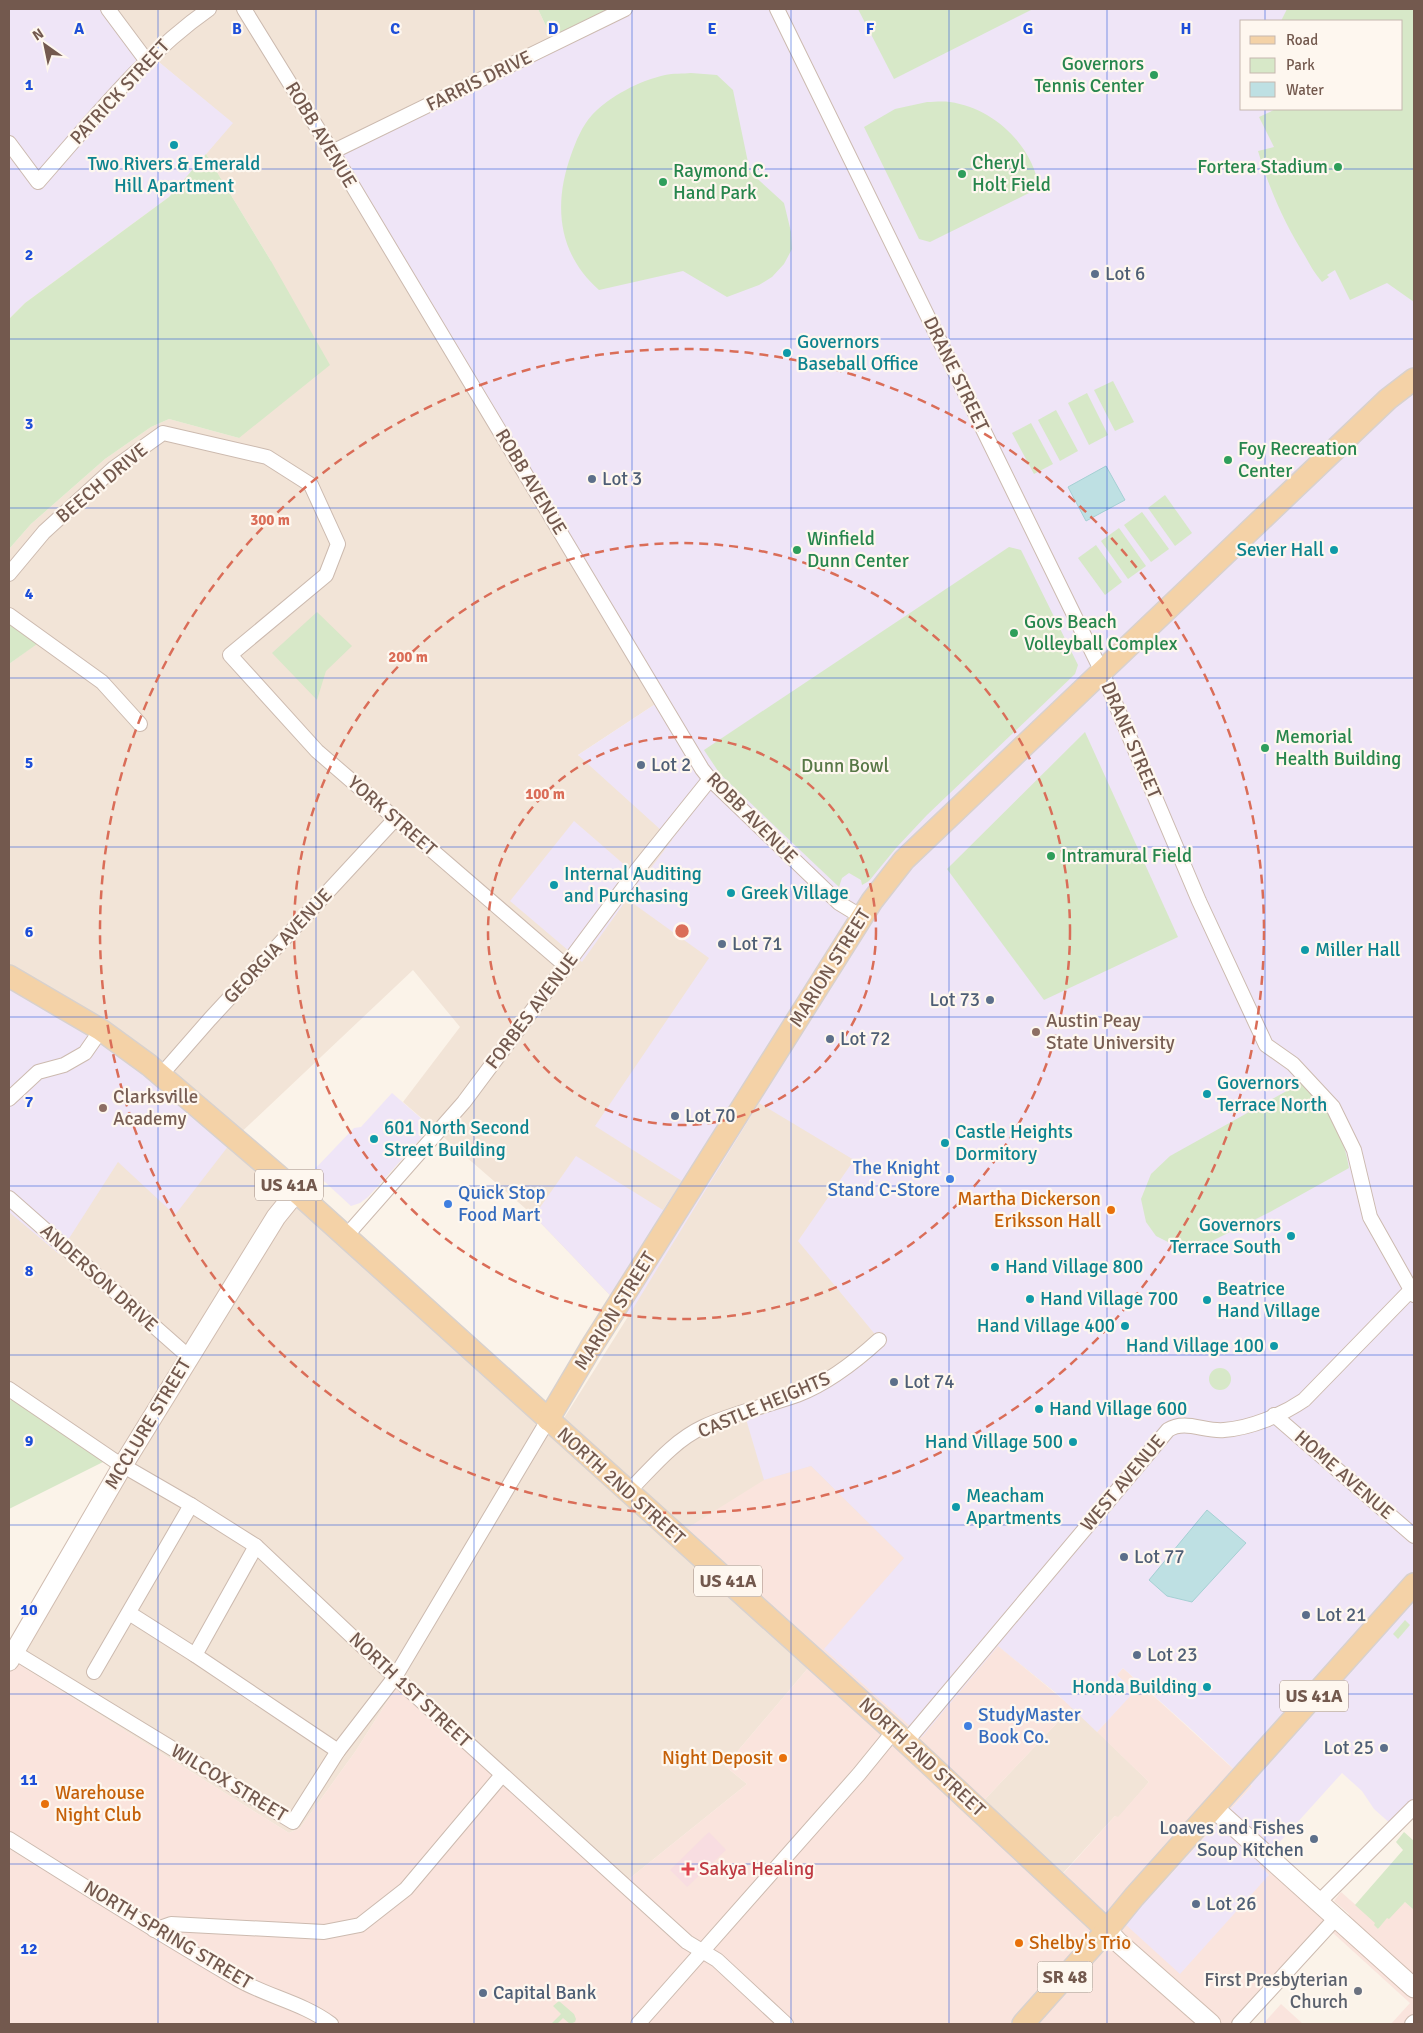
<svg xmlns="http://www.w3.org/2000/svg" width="1423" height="2033" font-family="Signika,sans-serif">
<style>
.residential{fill:#f2e4d7;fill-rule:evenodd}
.commercial{fill:#fae4dd}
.education{fill:#efe5f7;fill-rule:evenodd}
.medical{fill:#f8dde1}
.green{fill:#d7e8c8}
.water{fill:#bee0e3;stroke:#a5d0d4}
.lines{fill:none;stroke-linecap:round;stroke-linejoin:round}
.minor-casing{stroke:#ccbaaf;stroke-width:16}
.secondary-casing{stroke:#d0bcb0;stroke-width:21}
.primary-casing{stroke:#d8d1cd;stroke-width:24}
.minor{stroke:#fff;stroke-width:14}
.secondary{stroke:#fff;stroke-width:19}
.primary{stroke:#f4d2a7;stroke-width:21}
.grid{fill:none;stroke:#1d4ed8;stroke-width:1;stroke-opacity:0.55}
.ring{fill:none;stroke:#da6d58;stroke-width:2.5;stroke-dasharray:9 6}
.leisure-dot{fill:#2e9e5b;stroke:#fef7ef;stroke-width:2}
.culture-dot{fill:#0f9aa8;stroke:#fef7ef;stroke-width:2}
.service-dot{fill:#5c6f8a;stroke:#fef7ef;stroke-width:2}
.education-dot{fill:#8d6e63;stroke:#fef7ef;stroke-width:2}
.shop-dot{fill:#3f7fe0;stroke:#fef7ef;stroke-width:2}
.food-dot{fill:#e8710a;stroke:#fef7ef;stroke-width:2}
.health-dot{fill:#e0444e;stroke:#fef7ef;stroke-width:2}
.worship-dot{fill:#6b7280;stroke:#fef7ef;stroke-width:2}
.labels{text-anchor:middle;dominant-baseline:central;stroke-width:4.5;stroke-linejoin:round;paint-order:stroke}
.shield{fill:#fef7ef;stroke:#9d887e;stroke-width:1}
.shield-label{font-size:18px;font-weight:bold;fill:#73594e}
.leisure-label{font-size:19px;fill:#27864d;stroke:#fef7ef;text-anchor:start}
.street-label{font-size:19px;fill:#73594e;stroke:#fef7ef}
.culture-label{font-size:19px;fill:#0d838f;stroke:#fef7ef;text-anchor:start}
.service-label{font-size:19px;fill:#4e5e75;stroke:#fef7ef;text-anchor:start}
.park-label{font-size:19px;fill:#587847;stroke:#fef7ef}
.education-label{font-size:19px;fill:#785e54;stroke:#fef7ef;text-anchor:start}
.shop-label{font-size:19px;fill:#366cbe;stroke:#fef7ef;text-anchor:start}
.food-label{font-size:19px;fill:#c56008;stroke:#fef7ef;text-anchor:end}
.health-label{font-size:19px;fill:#be3a42;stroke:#fef7ef;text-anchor:start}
.worship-label{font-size:19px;fill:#5b616d;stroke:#fef7ef;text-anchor:end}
.grid-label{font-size:16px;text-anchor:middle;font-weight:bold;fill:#1d4ed8;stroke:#fef7ef;stroke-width:4.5;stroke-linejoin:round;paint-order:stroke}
.centre{fill:#da6d58;stroke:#fef7ef;stroke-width:2.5}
.ring-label{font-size:15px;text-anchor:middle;font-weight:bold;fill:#da6d58;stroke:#fef7ef;stroke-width:4.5;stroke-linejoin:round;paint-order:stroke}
</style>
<rect width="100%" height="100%" fill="#fbf3e9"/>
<!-- residential -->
<g class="residential">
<path d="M113 9H538L557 50 341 153 663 699 578 755 821 891 1055 1692 998 1646 809 1667 725 1766 747 1784 619 1887 397 1686 355 1752 300 1828 289 1833 9 1658 124 1458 9 1382V664L36 644 9 624V549L31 524 105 459 151 427 169 419 239 438 271 261 206 154 232 123 148 53ZM413 970 460 1027 403 1102 534 1216 629 1315 554 1434 233 1140Z"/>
<path d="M1072 1707 1149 1782 1118 1818 1115 1816 1053 1884 974 1811Z"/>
</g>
<!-- commercial -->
<g class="commercial">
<path d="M811 1466 904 1558 825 1649 998 1646 1072 1707 974 1811 1054 1884 1115 1816 1118 1817 1149 1782 1097 1732 1134 1691 1117 1675 1123 1668 1252 1786 1125 1924 1269 1875 1259 1865 1273 1849 1337 1908 1236 2024H9V1658L289 1833 300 1828 355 1752 397 1686 619 1887 747 1784 725 1766 809 1667 668 1540 764 1480Z"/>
<path d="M1341 1892 1376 1923 1378 1929 1387 1917 1405 1902 1414 1910V2024H1391L1410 2003 1332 1932 1349 1914 1334 1901Z"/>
<path d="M1281 2004 1303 2024H1263Z"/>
</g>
<!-- education -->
<g class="education">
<path d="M9 9H113L148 53 233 123 169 197 25 303 9 319Z"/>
<path d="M611 9H1414V1800L1392 1825 1374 1809 1362 1791 1342 1773 1259 1865 1269 1875 1180 1974 1125 1924 1252 1786 1192 1730 1123 1668 1117 1675 1135 1691 1097 1732 1055 1692 998 1646 922 1737 824 1649 904 1558 811 1466 764 1480 746 1419 803 1398 837 1381 866 1362 883 1344 798 1241 854 1160 759 1103 629 1315 534 1216 576 1156 663 1210 682 1181 595 1126 709 958 627 899 582 962 510 901 574 821 642 880 672 840 578 755 663 699 341 153 556 50ZM1242 21H1402V109H1242Z"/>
<path d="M9 976 101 1030 233 1140 175 1215 118 1162 59 1254 9 1212Z"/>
<path d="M392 1093 431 1127 368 1197 360 1203 351 1206 313 1171 354 1128 361 1127Z"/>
</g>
<!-- medical -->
<path class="medical" d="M709 1832 726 1850 687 1887 670 1870Z"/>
<!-- green -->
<g class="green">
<path d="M538 9H611L552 39Z"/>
<path d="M858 9H1033L894 79Z"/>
<path d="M1287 9H1414V302L1387 283 1350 300 1335 270 1327 275 1329 277 1322 282C1315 274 1310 265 1305 256 1284 223 1269 188 1258 151L1274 147 1259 117 1276 109H1402V21H1281Z"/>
<path d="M691 73 717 75 733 90 750 172 784 203 791 232 792 249 784 264 772 277 759 285 727 297 683 271 599 290C558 254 553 205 571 155 576 141 582 126 592 115 610 96 639 81 665 75 673 73 683 74 691 73Z"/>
<path d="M927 102C934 102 942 101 950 102 993 108 1033 145 1039 188L930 242 919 239 864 127 895 109Z"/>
<path d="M206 154 271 261 330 365 239 438 169 419 151 427 105 459 31 524 9 549V319L25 303 169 197Z"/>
<path d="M1113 381 1134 422 1115 431 1094 390Z"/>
<path d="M1087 393 1108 435 1089 445 1068 403Z"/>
<path d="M1056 410 1078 451 1060 461 1038 420Z"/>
<path d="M1031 423 1053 464 1034 474 1012 433Z"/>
<path d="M1165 495 1192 533 1175 546 1148 508Z"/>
<path d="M1142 512 1169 549 1151 562 1124 525Z"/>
<path d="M1119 528 1146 566 1128 579 1101 541Z"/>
<path d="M1096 545 1122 582 1105 595 1078 558Z"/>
<path d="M1009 547 1021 550 1078 665 1075 674 927 815 896 848 869 881 862 885 861 880 849 873 842 878 839 887 720 774 704 750Z"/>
<path d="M317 612 352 646 326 671 317 700 272 653Z"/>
<path d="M9 624 37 644 9 664Z"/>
<path d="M1085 732 1178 937 1044 1000 947 869Z"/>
<path d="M1301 1083C1328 1108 1343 1132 1349 1168L1270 1212 1200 1247 1179 1246 1168 1242 1156 1236 1146 1222 1141 1199 1151 1174 1170 1156Z"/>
<circle cx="1220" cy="1379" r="11"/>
<path d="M12 1397 107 1460 9 1509V1403Z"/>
<path d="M1405 1620 1410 1625 1398 1639 1393 1634Z"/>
<path d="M1404 1832 1414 1841V1910L1405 1902 1389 1919 1387 1918 1378 1929 1374 1925 1375 1923 1355 1905 1403 1850 1396 1842Z"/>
<path d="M559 2001 574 2014 576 2019 575 2022 570 2024 563 2018 557 2024H551L561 2014 553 2006Z"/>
</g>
<!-- water -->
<g class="water">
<path d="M1106 466 1125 500 1086 521 1068 487Z"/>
<path d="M1207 1510 1246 1543 1192 1602 1167 1596 1149 1580Z"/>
</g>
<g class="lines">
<defs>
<g id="minor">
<path d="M108 9 146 60"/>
<path d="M244 9 339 163 702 769 710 779 839 903 862 917"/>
<path d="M777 9 1102 672 1199 901 1266 1045 1293 1064 1333 1107 1354 1150 1370 1217 1414 1295"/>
<path d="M9 143 38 182C92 121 142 56 209 9"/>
<path d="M332 152 625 9"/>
<path d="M9 574 44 532 114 468 163 433 267 457 311 485 338 544 326 575 230 655 317 751 566 966"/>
<path d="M9 615 102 682 140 724"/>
<path d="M161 1075 210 1019 396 818"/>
<path d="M9 1099 38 1072 64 1065 85 1053 101 1030"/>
<path d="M9 1198 189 1357"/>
<path d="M347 1235 464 1102 637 870 710 779"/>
<path d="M9 1389 115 1461 191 1505 256 1546 395 1677 687 1942 717 1960 786 2024"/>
<path d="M1274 1415 1414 1536"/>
<path d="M628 1492C651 1469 673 1441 703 1427 733 1413 766 1406 797 1395 828 1383 855 1362 879 1340"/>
<path d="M129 1613 195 1655 338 1751"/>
<path d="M14 1652 293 1822 338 1751 395 1677 548 1420"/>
<path d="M195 1655 256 1546"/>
<path d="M94 1672 191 1505"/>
<path d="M906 1742 1168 1430C1185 1419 1205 1432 1224 1430 1251 1428 1282 1415 1304 1400L1411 1290"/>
<path d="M9 1839C85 1887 161 1935 239 1980 269 1997 303 2003 331 2024"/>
<path d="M1319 1902 1414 1807"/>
<path d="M154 1930 171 1924 324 1932 360 1925 406 1889 502 1775"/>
<path d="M638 2024 859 1774 894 1731"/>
<path d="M1239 2024 1336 1918"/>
<path d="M1412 2024 1414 2022"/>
</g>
<g id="secondary">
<path d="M9 1661 123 1465 276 1217 297 1191"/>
<path d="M1214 1808 1414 1988"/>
<path d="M1107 1930 1119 1943 1211 2024"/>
</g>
<g id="primary">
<path d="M9 976 101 1030 149 1065 281 1178 894 1731 1107 1930"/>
<path d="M548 1420 590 1349 872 901 904 860 1388 399 1414 379"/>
<path d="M1023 2024 1107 1930 1134 1897 1414 1584"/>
</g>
</defs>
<!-- minor casing -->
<use href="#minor" class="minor-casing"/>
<!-- secondary casing -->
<use href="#secondary" class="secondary-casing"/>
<!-- primary casing -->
<use href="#primary" class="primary-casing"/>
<!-- minor -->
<use href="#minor" class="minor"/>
<!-- secondary -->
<use href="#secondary" class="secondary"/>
<!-- primary -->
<use href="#primary" class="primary"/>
</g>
<!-- grid -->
<path class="grid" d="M158 9V2024M316 9V2024M474 9V2024M632 9V2024M791 9V2024M949 9V2024M1107 9V2024M1265 9V21M1265 109V2024M9 169H1414M9 339H1414M9 508H1414M9 678H1414M9 847H1414M9 1017H1414M9 1186H1414M9 1355H1414M9 1525H1414M9 1694H1414M9 1864H1414"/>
<!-- distance rings -->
<g class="ring">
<circle cx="682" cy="931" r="194"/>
<circle cx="682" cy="931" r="388"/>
<circle cx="682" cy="931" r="582"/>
</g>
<!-- markers -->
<g class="leisure-dot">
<circle cx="1154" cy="75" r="5"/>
<circle cx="1338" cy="167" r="5"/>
<circle cx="962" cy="174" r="5"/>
<circle cx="663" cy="182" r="5"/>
<circle cx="1228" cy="460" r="5"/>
<circle cx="797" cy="550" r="5"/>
<circle cx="1014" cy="633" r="5"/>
<circle cx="1265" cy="748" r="5"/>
<circle cx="1051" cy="856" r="5"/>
</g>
<g class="culture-dot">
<circle cx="174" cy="145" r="5"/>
<circle cx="787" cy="353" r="5"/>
<circle cx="1334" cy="550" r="5"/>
<circle cx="554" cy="885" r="5"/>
<circle cx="731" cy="893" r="5"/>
<circle cx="1305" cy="950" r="5"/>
<circle cx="1207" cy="1094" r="5"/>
<circle cx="374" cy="1139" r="5"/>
<circle cx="945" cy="1143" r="5"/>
<circle cx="1291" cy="1236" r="5"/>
<circle cx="995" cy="1267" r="5"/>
<circle cx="1030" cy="1299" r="5"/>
<circle cx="1207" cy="1300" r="5"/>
<circle cx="1125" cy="1326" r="5"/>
<circle cx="1274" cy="1346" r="5"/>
<circle cx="1039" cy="1409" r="5"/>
<circle cx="1073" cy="1442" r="5"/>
<circle cx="956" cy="1507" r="5"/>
<circle cx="1207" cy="1687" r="5"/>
</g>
<g class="service-dot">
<circle cx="1095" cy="274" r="5"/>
<circle cx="592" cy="479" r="5"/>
<circle cx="641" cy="765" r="5"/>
<circle cx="722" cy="944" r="5"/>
<circle cx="990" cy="1000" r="5"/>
<circle cx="830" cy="1039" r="5"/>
<circle cx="675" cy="1116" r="5"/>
<circle cx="894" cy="1382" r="5"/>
<circle cx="1124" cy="1557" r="5"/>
<circle cx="1306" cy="1615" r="5"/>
<circle cx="1137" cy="1655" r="5"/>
<circle cx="1384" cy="1748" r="5"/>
<circle cx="1314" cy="1839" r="5"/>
<circle cx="1196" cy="1904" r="5"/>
<circle cx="483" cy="1993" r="5"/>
</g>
<g class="education-dot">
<circle cx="1036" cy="1032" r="5"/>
<circle cx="103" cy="1108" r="5"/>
</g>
<g class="shop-dot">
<circle cx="950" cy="1179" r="5"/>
<circle cx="448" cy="1204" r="5"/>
<circle cx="968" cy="1726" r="5"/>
</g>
<g class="food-dot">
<circle cx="1111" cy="1210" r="5"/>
<circle cx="783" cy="1758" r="5"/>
<circle cx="45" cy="1804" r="5"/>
<circle cx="1019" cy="1943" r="5"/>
</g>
<path class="health-dot" d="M685.5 1861.5h5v5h5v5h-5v5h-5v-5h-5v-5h5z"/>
<circle class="worship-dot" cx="1358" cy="1991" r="5"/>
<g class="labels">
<!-- shield labels -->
<g class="shield">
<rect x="255" y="1169.5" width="68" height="31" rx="4"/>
<rect x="694" y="1565.5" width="68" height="31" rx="4"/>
<rect x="1280" y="1680.5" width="68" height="31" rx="4"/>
<rect x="1037.5" y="1961.5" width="55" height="31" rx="4"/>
</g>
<g class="shield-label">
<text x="289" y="1185">US 41A</text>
<text x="728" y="1581">US 41A</text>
<text x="1314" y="1696">US 41A</text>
<text x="1065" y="1977">SR 48</text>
</g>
<!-- leisure labels -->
<g class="leisure-label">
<text x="1144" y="64" text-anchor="end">Governors<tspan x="1144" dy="22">Tennis Center</tspan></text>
<text x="972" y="163">Cheryl<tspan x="972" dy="22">Holt Field</tspan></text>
<text x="1328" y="167" text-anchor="end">Fortera Stadium</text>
<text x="673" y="171">Raymond C.<tspan x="673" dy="22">Hand Park</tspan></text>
<text x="1238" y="449">Foy Recreation<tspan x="1238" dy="22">Center</tspan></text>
<text x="807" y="539">Winfield<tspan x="807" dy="22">Dunn Center</tspan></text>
<text x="1024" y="622">Govs Beach<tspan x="1024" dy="22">Volleyball Complex</tspan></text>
<text x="1275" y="737">Memorial<tspan x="1275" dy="22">Health Building</tspan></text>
<text x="1061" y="856">Intramural Field</text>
</g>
<!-- street labels -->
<g class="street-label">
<text transform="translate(479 81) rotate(-26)">FARRIS DRIVE</text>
<text transform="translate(120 92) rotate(-47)">PATRICK STREET</text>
<text transform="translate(321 135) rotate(59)">ROBB AVENUE</text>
<text transform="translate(956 374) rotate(64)">DRANE STREET</text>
<text transform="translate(531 482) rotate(59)">ROBB AVENUE</text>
<text transform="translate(102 483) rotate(-40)">BEECH DRIVE</text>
<text transform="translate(1131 740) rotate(67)">DRANE STREET</text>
<text transform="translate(392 816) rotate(41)">YORK STREET</text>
<text transform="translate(752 818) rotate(45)">ROBB AVENUE</text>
<text transform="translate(278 946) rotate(-47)">GEORGIA AVENUE</text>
<text transform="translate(830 968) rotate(-58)">MARION STREET</text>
<text transform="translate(532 1011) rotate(-53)">FORBES AVENUE</text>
<text transform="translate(99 1278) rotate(42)">ANDERSON DRIVE</text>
<text transform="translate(615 1311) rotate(-58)">MARION STREET</text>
<text transform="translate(764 1405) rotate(-23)">CASTLE HEIGHTS</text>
<text transform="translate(148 1424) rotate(-59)">MCCLURE STREET</text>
<text transform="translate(1344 1475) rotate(41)">HOME AVENUE</text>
<text transform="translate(1123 1483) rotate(-50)">WEST AVENUE</text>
<text transform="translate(621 1486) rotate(42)">NORTH 2ND STREET</text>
<text transform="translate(410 1690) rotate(43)">NORTH 1ST STREET</text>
<text transform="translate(922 1757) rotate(43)">NORTH 2ND STREET</text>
<text transform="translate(229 1783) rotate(31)">WILCOX STREET</text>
<text transform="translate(168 1935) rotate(31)">NORTH SPRING STREET</text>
</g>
<!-- culture labels -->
<g class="culture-label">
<text x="174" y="164" text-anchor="middle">Two Rivers &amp; Emerald<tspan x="174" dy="22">Hill Apartment</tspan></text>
<text x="797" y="342">Governors<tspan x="797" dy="22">Baseball Office</tspan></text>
<text x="1324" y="550" text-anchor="end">Sevier Hall</text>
<text x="564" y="874">Internal Auditing<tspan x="564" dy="22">and Purchasing</tspan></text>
<text x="741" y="893">Greek Village</text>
<text x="1315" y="950">Miller Hall</text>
<text x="1217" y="1083">Governors<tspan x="1217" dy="22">Terrace North</tspan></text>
<text x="384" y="1128">601 North Second<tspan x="384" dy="22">Street Building</tspan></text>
<text x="955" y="1132">Castle Heights<tspan x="955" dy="22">Dormitory</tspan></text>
<text x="1281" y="1225" text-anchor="end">Governors<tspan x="1281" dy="22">Terrace South</tspan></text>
<text x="1005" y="1267">Hand Village 800</text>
<text x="1217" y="1289">Beatrice<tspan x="1217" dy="22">Hand Village</tspan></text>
<text x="1040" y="1299">Hand Village 700</text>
<text x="1115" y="1326" text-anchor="end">Hand Village 400</text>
<text x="1264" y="1346" text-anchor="end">Hand Village 100</text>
<text x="1049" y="1409">Hand Village 600</text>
<text x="1063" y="1442" text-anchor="end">Hand Village 500</text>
<text x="966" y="1496">Meacham<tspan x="966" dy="22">Apartments</tspan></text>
<text x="1197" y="1687" text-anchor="end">Honda Building</text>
</g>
<!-- service labels -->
<g class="service-label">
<text x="1105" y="274">Lot 6</text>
<text x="602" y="479">Lot 3</text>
<text x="651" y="765">Lot 2</text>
<text x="732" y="944">Lot 71</text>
<text x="980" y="1000" text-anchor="end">Lot 73</text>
<text x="840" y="1039">Lot 72</text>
<text x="685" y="1116">Lot 70</text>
<text x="904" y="1382">Lot 74</text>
<text x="1134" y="1557">Lot 77</text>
<text x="1316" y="1615">Lot 21</text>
<text x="1147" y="1655">Lot 23</text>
<text x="1374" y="1748" text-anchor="end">Lot 25</text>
<text x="1304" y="1828" text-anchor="end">Loaves and Fishes<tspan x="1304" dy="22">Soup Kitchen</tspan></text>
<text x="1206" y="1904">Lot 26</text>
<text x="493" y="1993">Capital Bank</text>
</g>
<!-- park labels -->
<g class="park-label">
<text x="845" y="766">Dunn Bowl</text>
</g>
<!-- education labels -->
<g class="education-label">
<text x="1046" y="1021">Austin Peay<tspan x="1046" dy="22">State University</tspan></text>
<text x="113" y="1097">Clarksville<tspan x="113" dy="22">Academy</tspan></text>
</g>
<!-- shop labels -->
<g class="shop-label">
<text x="940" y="1168" text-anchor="end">The Knight<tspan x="940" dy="22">Stand C-Store</tspan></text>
<text x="458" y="1193">Quick Stop<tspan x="458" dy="22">Food Mart</tspan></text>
<text x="978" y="1715">StudyMaster<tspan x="978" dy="22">Book Co.</tspan></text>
</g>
<!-- food labels -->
<g class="food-label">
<text x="1101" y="1199">Martha Dickerson<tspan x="1101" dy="22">Eriksson Hall</tspan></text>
<text x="773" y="1758">Night Deposit</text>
<text x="55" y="1793" text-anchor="start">Warehouse<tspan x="55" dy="22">Night Club</tspan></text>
<text x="1029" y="1943" text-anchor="start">Shelby's Trio</text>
</g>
<!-- health labels -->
<g class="health-label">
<text x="699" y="1869">Sakya Healing</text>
</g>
<!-- worship labels -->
<g class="worship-label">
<text x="1348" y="1980">First Presbyterian<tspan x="1348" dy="22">Church</tspan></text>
</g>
</g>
<g class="grid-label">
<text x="79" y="34">A</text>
<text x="237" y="34">B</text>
<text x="395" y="34">C</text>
<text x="553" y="34">D</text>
<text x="712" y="34">E</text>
<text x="870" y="34">F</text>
<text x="1028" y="34">G</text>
<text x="1186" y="34">H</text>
<text x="29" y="90">1</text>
<text x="29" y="260">2</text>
<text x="29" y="429">3</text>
<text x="29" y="599">4</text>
<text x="29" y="768">5</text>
<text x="29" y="937">6</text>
<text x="29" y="1107">7</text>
<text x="29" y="1276">8</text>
<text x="29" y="1446">9</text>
<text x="29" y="1615">10</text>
<text x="29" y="1785">11</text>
<text x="29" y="1954">12</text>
</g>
<circle cx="682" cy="931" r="8" class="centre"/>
<g class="ring-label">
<text x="270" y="525">300 m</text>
<text x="408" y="662">200 m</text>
<text x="545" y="799">100 m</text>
</g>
<!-- border -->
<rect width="1423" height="2033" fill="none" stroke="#73594e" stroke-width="20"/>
<!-- legend -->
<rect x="1240" y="20" width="162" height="90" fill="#fef7ef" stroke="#c6b8af"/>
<rect x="1250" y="36" width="25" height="8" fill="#f4d2a7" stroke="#c6b8af"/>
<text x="1286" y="45" font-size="15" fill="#73594e">Road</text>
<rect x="1250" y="58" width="25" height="15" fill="#d7e8c8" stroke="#c6b8af"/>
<text x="1286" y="70" font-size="15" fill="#73594e">Park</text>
<rect x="1250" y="82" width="25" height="15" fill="#bee0e3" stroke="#c6b8af"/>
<text x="1286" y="95" font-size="15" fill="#73594e">Water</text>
<!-- north arrow -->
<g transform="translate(45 45) rotate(327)" stroke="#fef7ef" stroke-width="4" paint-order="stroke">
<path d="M0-4L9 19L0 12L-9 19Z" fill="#73594e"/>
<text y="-8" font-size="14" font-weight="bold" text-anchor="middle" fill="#73594e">N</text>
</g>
</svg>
